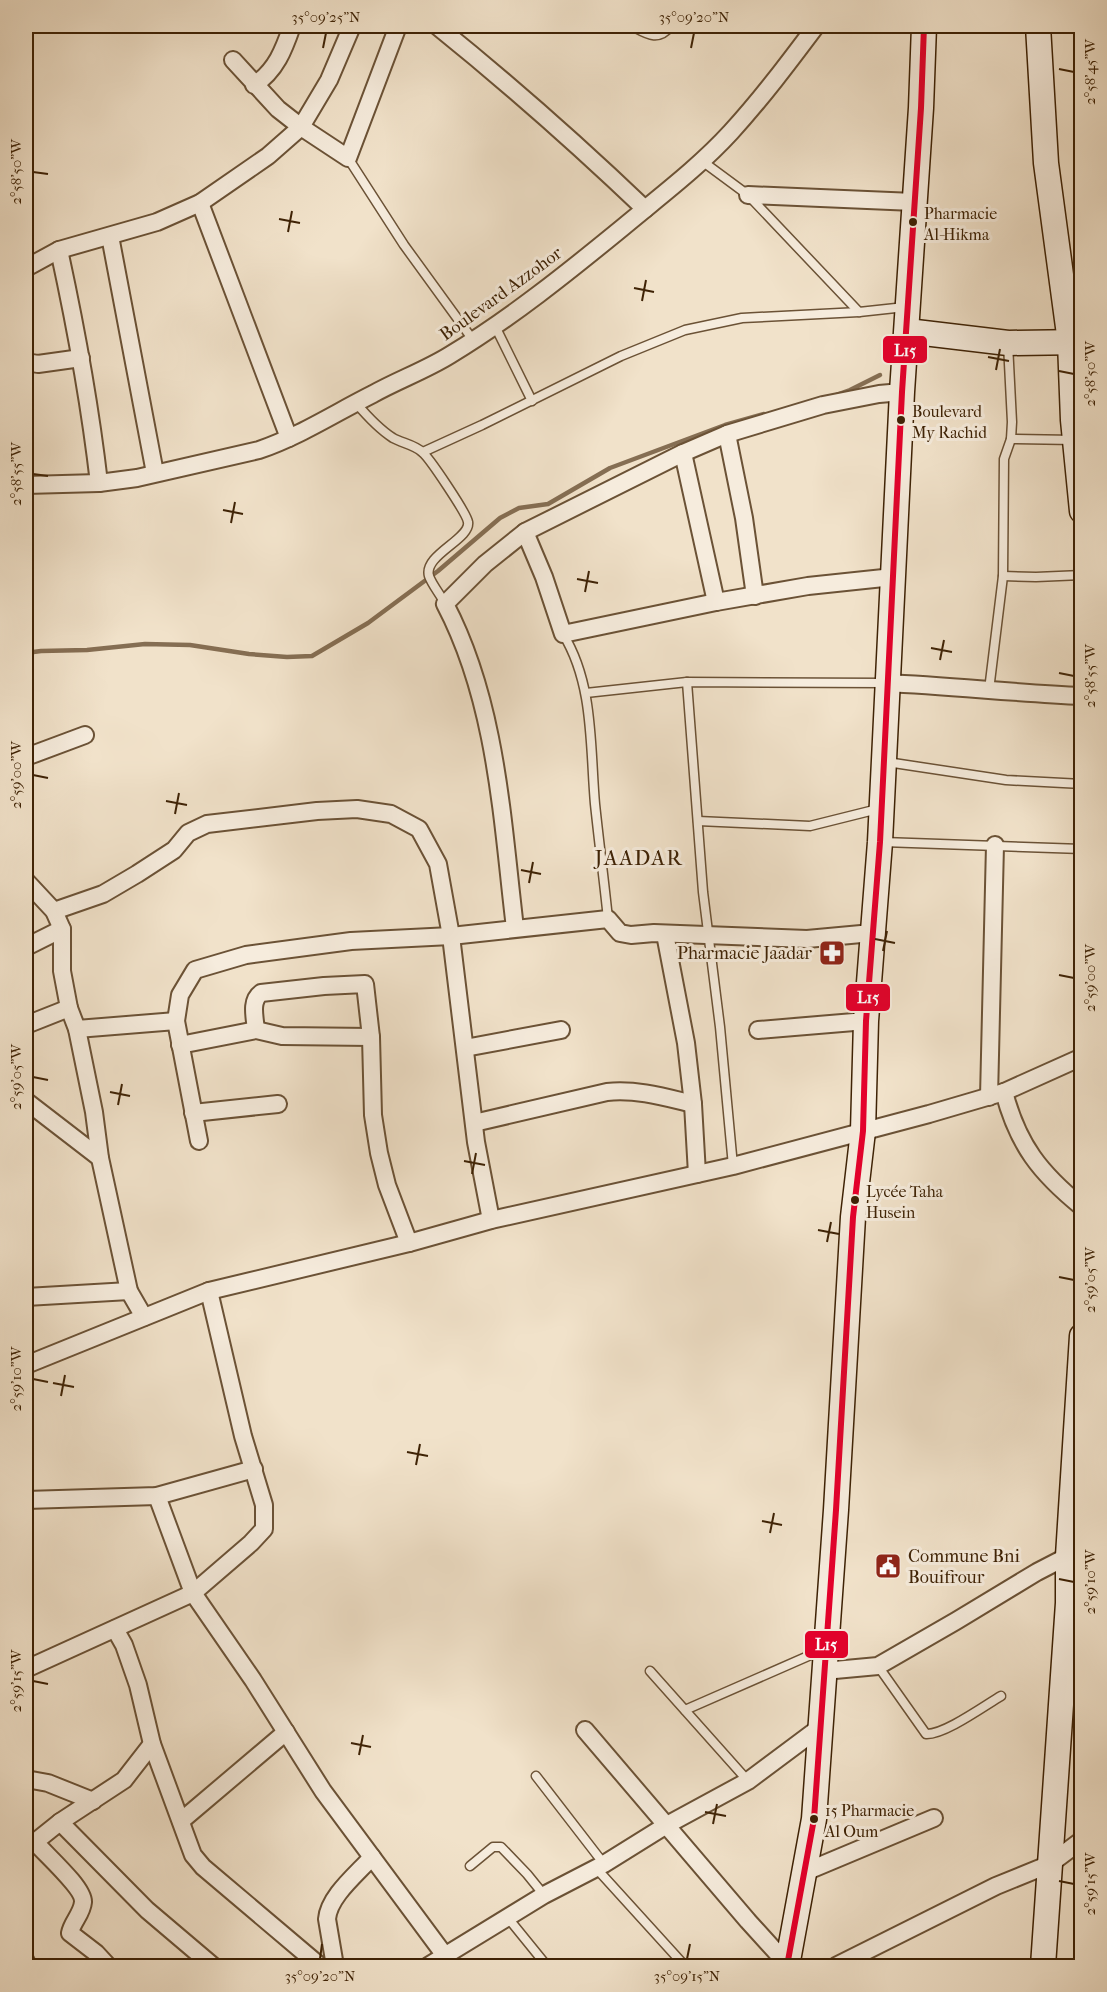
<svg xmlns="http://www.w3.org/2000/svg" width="1107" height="1992" font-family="'IM FELL French Canon',serif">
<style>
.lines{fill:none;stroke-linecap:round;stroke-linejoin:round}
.stream{stroke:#856e53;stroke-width:4.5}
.lane-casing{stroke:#6b5236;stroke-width:11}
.street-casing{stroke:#6b5236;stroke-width:20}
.secondary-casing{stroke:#3e2205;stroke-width:27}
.lane{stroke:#f6ecdd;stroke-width:8}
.street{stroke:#f6ecdd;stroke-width:16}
.secondary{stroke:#f6ecdd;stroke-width:24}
.bus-1-casing{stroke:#f6ecdd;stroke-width:10}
.bus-1{stroke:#e4002b;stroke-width:6}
.ticks{fill:none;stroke:#3e2205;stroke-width:2}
.bus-dot{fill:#3e2205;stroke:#f6ecdd;stroke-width:2}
.labels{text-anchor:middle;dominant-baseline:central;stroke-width:6;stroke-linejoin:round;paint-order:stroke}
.bus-label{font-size:16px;fill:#3e2205;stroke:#f6ecdd;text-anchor:start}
.street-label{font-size:18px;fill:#3e2205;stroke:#f6ecdd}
.poi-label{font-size:18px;fill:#3e2205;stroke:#f6ecdd;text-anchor:end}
.quarter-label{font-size:21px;letter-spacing:1.5px;fill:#3e2205;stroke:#f6ecdd}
.line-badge{stroke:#f6ecdd;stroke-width:2}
.badge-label{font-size:16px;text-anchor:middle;font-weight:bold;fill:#fff}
.neatline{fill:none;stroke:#3e2205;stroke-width:2}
.ticks-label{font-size:15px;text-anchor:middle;fill:#3e2205}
</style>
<rect width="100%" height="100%" fill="#f1e2ca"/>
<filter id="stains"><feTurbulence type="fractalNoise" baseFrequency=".00333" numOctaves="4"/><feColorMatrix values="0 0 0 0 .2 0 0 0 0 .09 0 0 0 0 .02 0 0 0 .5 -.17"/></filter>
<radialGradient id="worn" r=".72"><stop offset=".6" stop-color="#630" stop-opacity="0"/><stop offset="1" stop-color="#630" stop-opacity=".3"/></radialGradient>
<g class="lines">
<!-- stream -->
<g class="stream">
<path d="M836 395 850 390 880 375"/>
<path d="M26 653 41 651 87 650 145 644 190 645 249 654 287 657 312 656 368 623 438 571 500 518 519 508 548 504 610 468 725 425 764 414"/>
</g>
<defs>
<g id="lane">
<path d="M632 26C647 34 658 42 671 26"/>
<path d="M348 158 404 245 473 340"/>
<path d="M702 161 748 195 859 312"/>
<path d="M495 326 532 401"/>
<path d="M356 403C367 416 379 429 393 438 402 443 415 445 422 452 429 457 467 514 468 522 471 539 423 555 429 576 432 585 441 595 445 604"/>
<path d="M1011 439 1074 440"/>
<path d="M423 452 482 425 621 356 685 330 742 318 859 312 905 307"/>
<path d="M1003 576 1036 577 1082 575"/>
<path d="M563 634C594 684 590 747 595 804 599 842 604 880 608 919"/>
<path d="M687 682 703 892 720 1027 733 1166"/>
<path d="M989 690 1003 576 1004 459 1011 439 1012 422 1008 344"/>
<path d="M586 693 687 682 886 683"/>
<path d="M887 762 1006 780 1082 784"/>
<path d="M698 821 810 826 878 809"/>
<path d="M883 842 1082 849"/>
<path d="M878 1666 926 1734C944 1735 984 1706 1001 1696"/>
<path d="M650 1671 748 1781"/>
<path d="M685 1710 822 1650"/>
<path d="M536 1776 604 1864"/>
<path d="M470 1866 493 1847H501L527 1874 544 1895"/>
<path d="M596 1868 685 1966"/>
<path d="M508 1918 547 1966"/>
<path d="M446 1957 453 1966"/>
</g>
<g id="street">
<path d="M437 26C509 84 578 145 645 209"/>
<path d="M233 60 278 109 301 127 348 158 398 26"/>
<path d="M254 85C276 71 284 49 292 26"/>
<path d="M748 195 914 202"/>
<path d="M200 203 289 438"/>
<path d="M110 236 155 473"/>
<path d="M59 250C76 328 90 405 99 483"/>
<path d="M26 268 59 250 157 222 200 203 268 156 301 127 329 80 352 26"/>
<path d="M26 362 38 364 81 358"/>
<path d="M727 434 744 518 755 596"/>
<path d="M683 453 716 602"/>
<path d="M26 485 99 483 137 478 259 450C300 436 335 413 373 394 398 380 426 370 450 355 511 318 567 273 622 228 659 197 698 168 731 132 762 98 789 62 816 26"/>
<path d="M525 532 544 577 563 634 716 602 808 586 893 577"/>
<path d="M886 683C951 686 1016 693 1082 696"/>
<path d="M26 757 85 735"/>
<path d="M26 881 54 911 62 929V971L69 1008 77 1029 94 1112 100 1158 129 1291 144 1317"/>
<path d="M54 911 103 894 137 874 174 850 188 833 207 824 317 811 357 809 391 814 419 829 438 864 451 936 476 1142 491 1220"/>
<path d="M515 928C502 820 497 703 445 604L485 564 525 532 683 453 727 434 823 405 879 394 902 392"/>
<path d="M665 934 686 1043 693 1104 697 1174"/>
<path d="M26 947 62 929"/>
<path d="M26 1025 69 1008"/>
<path d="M77 1029 176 1021"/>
<path d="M256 1030C255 1018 250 1001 261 993L324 986 365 984 371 1037 373 1115 379 1153 387 1185 409 1243"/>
<path d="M758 1030 866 1021"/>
<path d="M180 1045 256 1030 282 1036 371 1037"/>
<path d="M465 1048 561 1030"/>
<path d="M1004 1092C1018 1145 1040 1173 1082 1207"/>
<path d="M989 1097 995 845"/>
<path d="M26 1101 100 1158"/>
<path d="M193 1113 278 1104"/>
<path d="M474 1123 607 1092C637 1089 664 1097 693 1104"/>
<path d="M199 1141 176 1021 180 995 195 970 246 955 351 941 451 936 608 919 620 933 631 935 654 933 807 939 872 933"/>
<path d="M26 1297 129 1291"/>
<path d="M26 1365 209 1291 409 1243 491 1220 733 1166 929 1114 1004 1092 1082 1057"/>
<path d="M157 1496 193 1593 253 1680 323 1791 446 1957"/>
<path d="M26 1500 157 1496 254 1469"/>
<path d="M115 1629 124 1645 138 1685 152 1744 193 1855 203 1867 320 1966"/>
<path d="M26 1669 193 1593 251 1543 264 1529V1505L243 1436 209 1291"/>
<path d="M824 1671 878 1666 956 1621 1037 1572 1068 1556 1082 1558"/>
<path d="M585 1730 748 1921 787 1964"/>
<path d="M26 1779 48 1783 93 1801"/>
<path d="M181 1821 286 1732"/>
<path d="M60 1822 147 1910 213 1966"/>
<path d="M805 1872 934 1818"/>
<path d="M26 1961 27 1966"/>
<path d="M108 1966 96 1953 70 1933C72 1922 82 1914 83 1902 84 1888 46 1855 35 1842L60 1822 124 1780 152 1744"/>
<path d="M335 1966 327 1919C329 1896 357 1874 372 1857"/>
<path d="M428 1966 544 1895 604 1864 665 1826 748 1781 819 1728"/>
<path d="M836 1966 996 1886 1050 1864 1082 1840"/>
</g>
<g id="secondary">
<path d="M1038 26 1046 163 1070 342 1073 420 1082 511"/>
<path d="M907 331 1008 343 1082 342"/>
<path d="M787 1966 814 1819 836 1510 853 1217 863 1131 866 1021 880 842 902 392 921 108 924 26"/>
<path d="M1043 1966 1068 1603V1556L1082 1336"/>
</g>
</defs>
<!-- lane casing -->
<use href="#lane" class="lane-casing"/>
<!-- street casing -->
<use href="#street" class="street-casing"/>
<!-- secondary casing -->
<use href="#secondary" class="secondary-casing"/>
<!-- lane -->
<use href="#lane" class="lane"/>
<!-- street -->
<use href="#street" class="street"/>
<!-- secondary -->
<use href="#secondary" class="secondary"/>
<defs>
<path id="bus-1" d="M787 1966 814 1819 836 1510 853 1217 863 1131 866 1021 880 842 902 392 921 108 924 26"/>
</defs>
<!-- bus-1 casing -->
<use href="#bus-1" class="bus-1-casing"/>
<!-- bus-1 -->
<use href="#bus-1" class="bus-1"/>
</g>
<!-- ticks -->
<path class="ticks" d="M323 48 326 33M691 48 694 33M1059 69 1074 72M33 172 48 174M279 219 300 223M288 232 292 211M634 288 654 292M642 301 646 280M988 357 1009 361M996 370 1000 349M1059 371 1074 374M33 474 48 476M223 510 243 514M231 523 235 502M577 579 598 583M585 592 589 571M931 648 952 652M940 660 944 640M1059 673 1074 676M33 775 48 778M166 801 187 805M175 814 179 793M521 870 541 874M529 883 533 862M875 939 895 943M883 951 887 931M1059 975 1074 978M33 1077 48 1080M110 1092 130 1096M118 1105 122 1084M464 1161 485 1165M472 1174 476 1153M818 1230 839 1234M827 1242 831 1222M1059 1277 1074 1280M33 1379 48 1382M53 1383 74 1387M61 1396 65 1375M407 1452 428 1456M416 1465 420 1444M762 1521 782 1525M770 1533 774 1513M1059 1579 1074 1582M33 1681 48 1684M351 1743 371 1747M359 1755 363 1735M705 1812 726 1816M713 1824 717 1804M1059 1881 1074 1884M320 1959 322 1944M687 1959 690 1944"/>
<!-- icons -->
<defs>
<symbol id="pharmacy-square" viewBox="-11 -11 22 22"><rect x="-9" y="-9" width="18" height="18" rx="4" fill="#8f2418" stroke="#f6ecdd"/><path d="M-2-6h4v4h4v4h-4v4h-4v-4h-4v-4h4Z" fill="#fff"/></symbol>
<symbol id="civic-square" viewBox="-11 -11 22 22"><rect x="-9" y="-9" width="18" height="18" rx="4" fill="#8f2418" stroke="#f6ecdd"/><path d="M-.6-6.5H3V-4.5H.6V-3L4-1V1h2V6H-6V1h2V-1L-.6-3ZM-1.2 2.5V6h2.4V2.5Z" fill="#fff"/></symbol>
</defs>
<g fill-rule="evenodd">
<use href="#pharmacy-square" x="817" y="938" width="30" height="30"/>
<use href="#civic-square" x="873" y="1551" width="30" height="30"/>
</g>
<!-- markers -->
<g class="bus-dot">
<circle cx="913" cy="222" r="5"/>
<circle cx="901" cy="420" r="5"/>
<circle cx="855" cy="1200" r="5"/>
<circle cx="814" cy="1819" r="5"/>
</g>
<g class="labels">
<!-- bus labels -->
<g class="bus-label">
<text x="924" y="213">Pharmacie<tspan x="924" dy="21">Al-Hikma</tspan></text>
<text x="912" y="411">Boulevard<tspan x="912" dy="21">My Rachid</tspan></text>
<text x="866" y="1191">Lycée Taha<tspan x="866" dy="21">Husein</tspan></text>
<text x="825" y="1810">15 Pharmacie<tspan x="825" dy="21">Al Oum</tspan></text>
</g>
<!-- street labels -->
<g class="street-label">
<text transform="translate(501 294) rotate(-36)">Boulevard Azzohor</text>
</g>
<!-- poi labels -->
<g class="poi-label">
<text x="812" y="953">Pharmacie Jaadar</text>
<text x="908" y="1556" text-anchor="start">Commune Bni<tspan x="908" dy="21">Bouifrour</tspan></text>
</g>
<!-- quarter labels -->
<g class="quarter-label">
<text x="639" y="858">JAADAR</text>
</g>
</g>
<g class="line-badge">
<rect x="882" y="335" width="46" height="29" rx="6" fill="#e4002b"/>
<rect x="845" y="983" width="46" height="29" rx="6" fill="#e4002b"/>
<rect x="804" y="1630" width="45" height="29" rx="6" fill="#e4002b"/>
</g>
<g class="badge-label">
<text x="905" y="356">L15</text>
<text x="868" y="1003">L15</text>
<text x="826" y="1650">L15</text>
</g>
<!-- margin -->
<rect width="1107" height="1992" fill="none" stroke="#f1e2ca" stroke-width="66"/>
<rect x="33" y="33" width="1041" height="1926" class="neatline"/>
<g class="ticks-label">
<text x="326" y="22">35°09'25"N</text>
<text x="694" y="22">35°09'20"N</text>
<text transform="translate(1090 72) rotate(-90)" y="5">2°58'45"W</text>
<text transform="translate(16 172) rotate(-90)" y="5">2°58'50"W</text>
<text transform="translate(1090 374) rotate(-90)" y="5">2°58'50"W</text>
<text transform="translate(16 474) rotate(-90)" y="5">2°58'55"W</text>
<text transform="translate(1090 676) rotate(-90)" y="5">2°58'55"W</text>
<text transform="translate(16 775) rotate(-90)" y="5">2°59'00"W</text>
<text transform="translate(1090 978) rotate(-90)" y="5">2°59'00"W</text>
<text transform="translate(16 1077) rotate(-90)" y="5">2°59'05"W</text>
<text transform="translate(1090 1280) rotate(-90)" y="5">2°59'05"W</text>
<text transform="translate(16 1379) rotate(-90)" y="5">2°59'10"W</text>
<text transform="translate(1090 1582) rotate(-90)" y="5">2°59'10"W</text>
<text transform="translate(16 1681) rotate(-90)" y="5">2°59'15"W</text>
<text transform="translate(1090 1884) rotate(-90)" y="5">2°59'15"W</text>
<text x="320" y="1981">35°09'20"N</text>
<text x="687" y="1981">35°09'15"N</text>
</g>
<rect width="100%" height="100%" filter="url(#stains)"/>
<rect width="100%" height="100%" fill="url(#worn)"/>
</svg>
